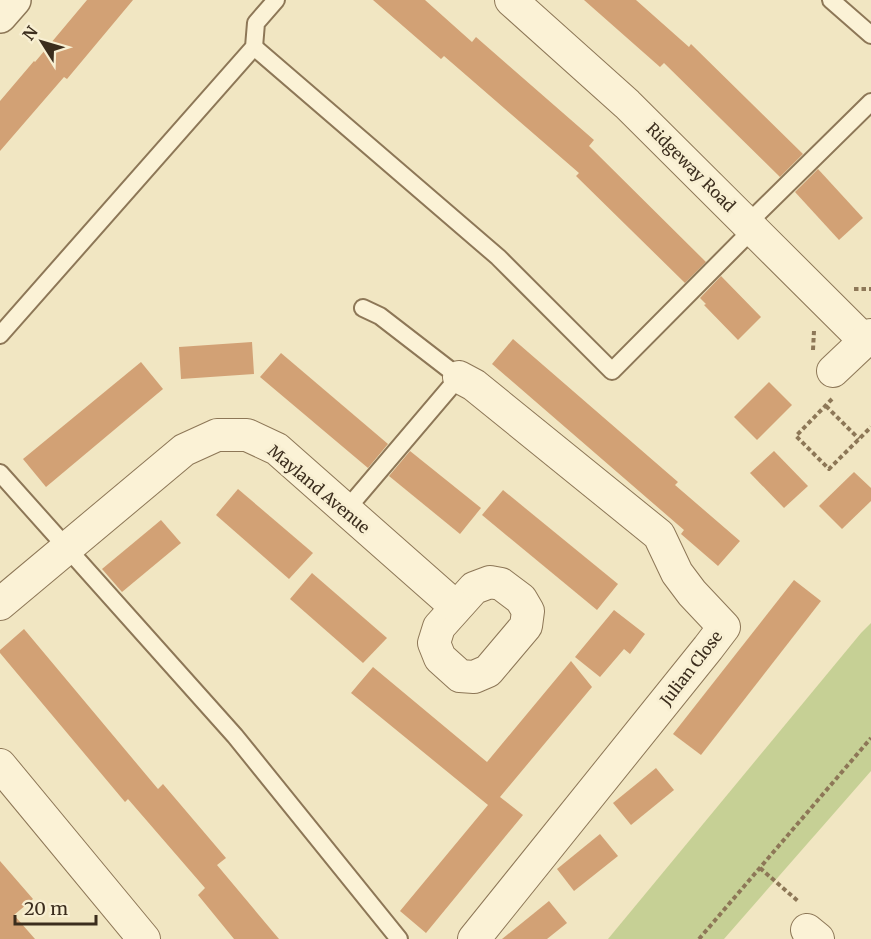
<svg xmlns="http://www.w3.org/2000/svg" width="871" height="939" font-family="Merriweather,serif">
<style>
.green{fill:#c6d095}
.building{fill:#d2a175}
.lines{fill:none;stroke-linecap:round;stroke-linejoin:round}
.service-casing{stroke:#8d7757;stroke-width:20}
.minor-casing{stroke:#8d7757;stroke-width:34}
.tertiary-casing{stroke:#8d7757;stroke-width:36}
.path{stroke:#8d7757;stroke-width:4;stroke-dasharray:4.5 3;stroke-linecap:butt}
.service{stroke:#fbf2d6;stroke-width:16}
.minor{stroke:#fbf2d6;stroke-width:32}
.tertiary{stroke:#fbf2d6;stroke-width:33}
.labels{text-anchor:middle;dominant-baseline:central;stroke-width:6;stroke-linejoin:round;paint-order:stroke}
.street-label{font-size:16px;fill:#3b2d1d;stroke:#f8efd2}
</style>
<rect width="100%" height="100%" fill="#f1e6c2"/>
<!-- green -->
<path class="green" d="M871 623V771L724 939H608L861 633Z"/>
<!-- building -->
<g class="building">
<path d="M87 0H133L67 79 64 77 0 151V101L34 61 35 62Z"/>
<path d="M373 0H425L472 42 476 37 594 140 589 146 706 262 685 283 576 176 579 173 444 56 441 59Z"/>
<path d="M584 0H636L689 47 691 44 803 154 780 177 664 63 660 67Z"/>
<path d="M818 169 863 218 839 240 795 192Z"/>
<path d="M721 276 761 317 738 340 704 305 706 304 700 298Z"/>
<path d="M513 339 678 482 675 485 740 541 718 566 681 534 684 530 492 364Z"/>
<path d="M252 342 254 374 181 379 179 347Z"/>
<path d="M281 353 388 444 368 468 260 377Z"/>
<path d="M141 362 163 389 46 487 23 459Z"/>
<path d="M769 382 792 405 757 440 734 417Z"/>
<path d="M410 451 481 508 460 534 389 476Z"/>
<path d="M774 451 808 486 784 508 750 473Z"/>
<path d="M854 472 871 488V501L842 529 819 506Z"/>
<path d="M238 489 313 553 289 579 216 515Z"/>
<path d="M503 490 618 584 597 610 482 515Z"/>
<path d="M161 520 181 543 122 592 102 569Z"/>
<path d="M312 573 387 638 363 663 290 599Z"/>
<path d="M794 580 821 601 701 755 673 734Z"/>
<path d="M614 610 645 634 630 654 624 649 600 677 575 657Z"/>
<path d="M24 629 158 789 163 784 226 858 217 865 279 939H234L198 895 205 888 128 799 125 802 0 653V650Z"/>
<path d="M571 661 592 687 500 797 523 815 426 933 400 911 488 805 351 693 373 667 487 762Z"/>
<path d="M656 768 674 790 631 825 613 803Z"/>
<path d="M600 834 618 856 574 891 557 869Z"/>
<path d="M0 861 33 899 14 915 35 939H0Z"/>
<path d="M549 901 567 923 547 939H502Z"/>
</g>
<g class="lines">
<defs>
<g id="service">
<path d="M831 0 871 35"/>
<path d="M254 47 498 257 612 371 753 229"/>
<path d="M748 223 871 102"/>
<path d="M0 335 254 47 256 23 276 0"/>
<path d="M0 473 235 736 399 939"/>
<path d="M346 510 459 377 380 316 363 308"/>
</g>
<g id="minor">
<path d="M511 0 627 104 865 341"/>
<path d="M833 371 871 335"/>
<path d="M459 377 474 385 659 535 677 573 692 593 724 627 708 648 474 939"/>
<path d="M490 582 501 584 521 599 528 611 526 626 488 671 474 677 460 676 440 658 434 643 439 627 474 588Z"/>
<path d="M0 604 184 450 217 435H247L277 449 456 607"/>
<path d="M0 765 144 939"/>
<path d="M807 930 818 939"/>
</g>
<path id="tertiary" d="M0 16 14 0"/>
</defs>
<!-- service casing -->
<use href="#service" class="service-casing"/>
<!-- minor casing -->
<use href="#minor" class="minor-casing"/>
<!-- tertiary casing -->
<use href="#tertiary" class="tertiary-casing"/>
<!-- path -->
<g class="path">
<path d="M854 289H871"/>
<path d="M813 350 814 331"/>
<path d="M832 399 796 436 829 469 871 427"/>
<path d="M826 406 859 439"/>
<path d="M760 868 799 902"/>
<path d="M699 939 871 738"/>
</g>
<!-- service -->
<use href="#service" class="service"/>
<!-- minor -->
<use href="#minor" class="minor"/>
<!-- tertiary -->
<use href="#tertiary" class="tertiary"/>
</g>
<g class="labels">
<!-- street labels -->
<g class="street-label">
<text transform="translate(691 167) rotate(45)">Ridgeway Road</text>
<text transform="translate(319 489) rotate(40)">Mayland Avenue</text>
<text transform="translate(691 668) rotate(-52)">Julian Close</text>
</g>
</g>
<!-- north arrow -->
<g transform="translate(42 42) rotate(307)" stroke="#f8efd2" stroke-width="4.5" paint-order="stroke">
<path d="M0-4.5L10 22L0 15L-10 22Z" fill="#3b2d1d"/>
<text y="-9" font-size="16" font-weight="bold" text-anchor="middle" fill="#3b2d1d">N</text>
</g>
<!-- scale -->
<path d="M15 915v9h81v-9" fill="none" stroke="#3b2d1d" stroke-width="3"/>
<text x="24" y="915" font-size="18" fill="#3b2d1d" stroke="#f8efd2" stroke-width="4.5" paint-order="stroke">20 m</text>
</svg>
